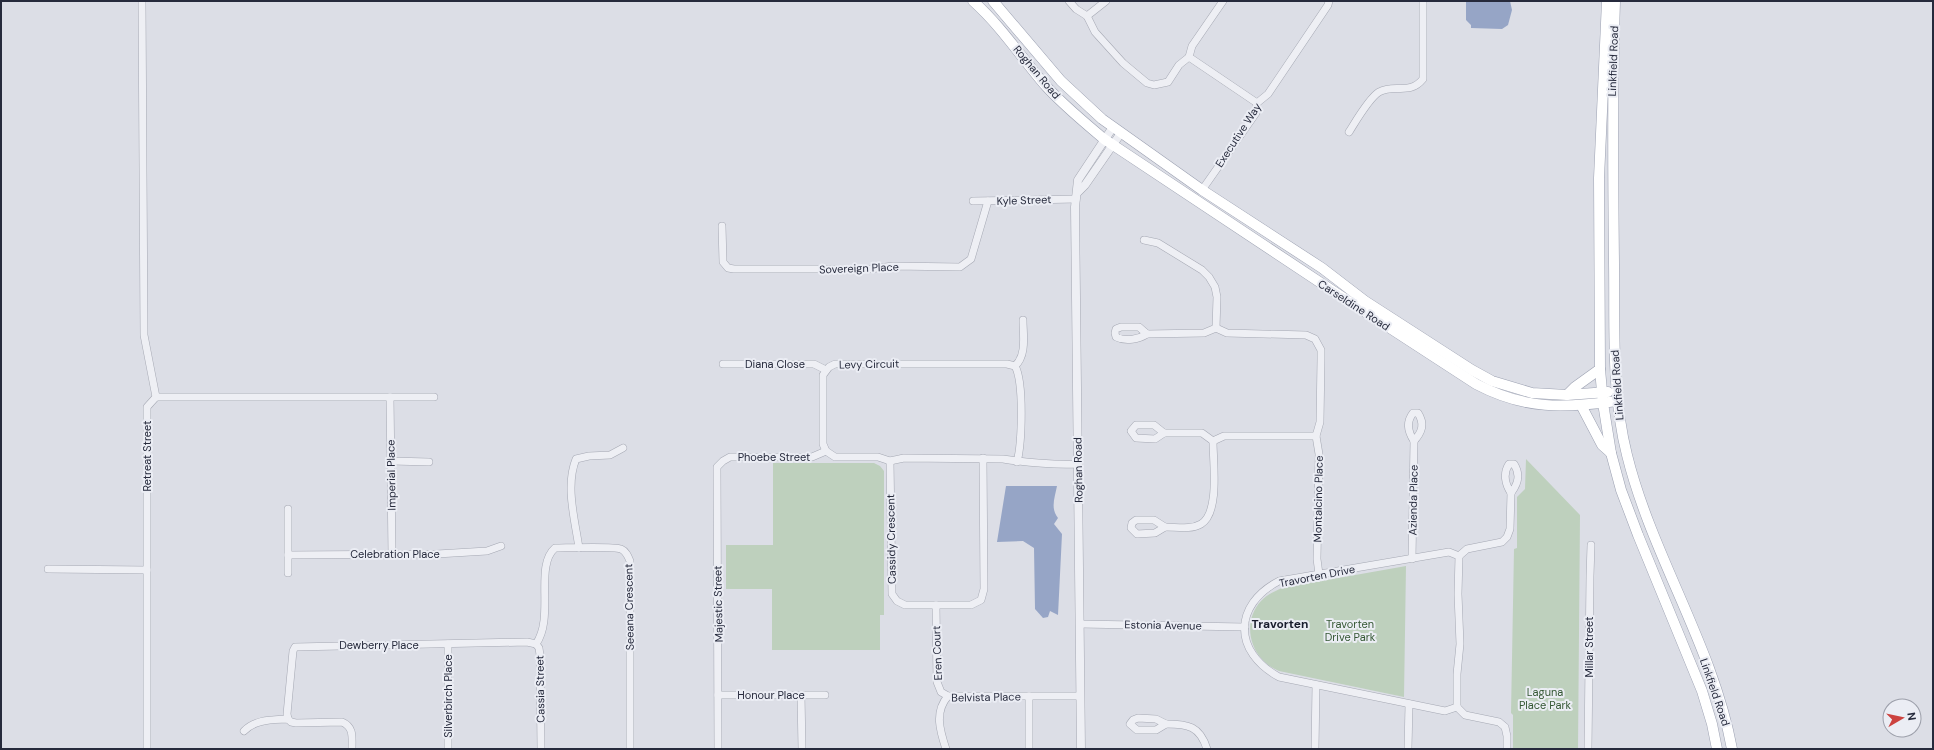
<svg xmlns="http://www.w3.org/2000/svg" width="1934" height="750" font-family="'DM Sans',sans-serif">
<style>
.green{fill:#bed0bd}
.water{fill:#96a5c6}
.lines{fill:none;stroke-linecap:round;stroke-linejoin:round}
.minor-casing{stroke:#a5a8b3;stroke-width:8}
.tertiary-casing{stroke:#a5a8b3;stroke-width:9}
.primary-casing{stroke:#9ba0b1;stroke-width:11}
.minor{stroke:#eeeff4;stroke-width:7}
.tertiary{stroke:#eeeff4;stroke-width:8}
.primary{stroke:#fff;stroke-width:10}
.labels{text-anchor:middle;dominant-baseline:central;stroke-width:4;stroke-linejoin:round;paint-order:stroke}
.street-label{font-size:11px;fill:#262a3c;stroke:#ebedf4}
.park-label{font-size:11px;fill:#345733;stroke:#ebedf4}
.neighbourhood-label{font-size:12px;font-weight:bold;fill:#181c2c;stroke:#ebedf4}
</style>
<rect width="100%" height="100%" fill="#dcdee6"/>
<!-- green -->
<g class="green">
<path d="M1526 459 1580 515 1578 749H1513V715L1511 713 1514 549 1517 548V497L1525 489Z"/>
<path d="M773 463H874L880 466 884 471V615H880V650H772V589H726V545H773Z"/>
<path d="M1406 566 1404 697 1279 671C1272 668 1266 664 1261 658 1247 642 1246 617 1261 601 1266 595 1275 591 1282 588Z"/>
</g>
<!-- water -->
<g class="water">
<path d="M1466 1H1510L1512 10 1508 25 1502 29 1471 28V25L1466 20Z"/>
<path d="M1006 486H1057C1055 497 1050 508 1058 518L1054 524 1062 534 1058 615 1050 611 1048 617 1043 618 1035 609 1034 548 1023 541 997 542Z"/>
</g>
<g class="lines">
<defs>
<g id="minor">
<path d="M1069 1 1076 9 1087 16 1095 32 1123 63 1147 83 1154 85 1168 82 1179 65 1189 57 1192 46 1223 1"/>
<path d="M142 2 144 335 156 397"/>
<path d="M1087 16 1106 1"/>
<path d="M1189 57 1257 103"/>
<path d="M1349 132C1356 121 1369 98 1379 92 1395 83 1409 96 1423 79V1"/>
<path d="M1202 190 1256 113 1257 103 1268 94 1328 5 1329 1"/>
<path d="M973 201 1076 199"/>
<path d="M722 226 723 262 728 268 734 269H870L893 266 960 267 971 259 988 201"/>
<path d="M1144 240 1158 243 1202 270 1209 277 1215 287 1217 297 1216 328"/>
<path d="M1121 327H1139L1147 334C1139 339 1126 342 1116 337L1115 333 1116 329Z"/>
<path d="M1147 334 1204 333 1216 328 1227 333 1306 335 1315 339 1321 350V359L1320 422 1316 436"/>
<path d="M723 364H814L826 370"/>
<path d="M1015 366C1027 355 1023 335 1023 320"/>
<path d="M390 397 392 554"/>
<path d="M1413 413H1418C1425 424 1422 432 1414 441 1408 432 1406 422 1413 413Z"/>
<path d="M1136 425H1154L1164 433 1155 439 1136 438 1131 431Z"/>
<path d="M1164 433H1202L1213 441 1224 436H1316L1319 454 1317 559 1319 574"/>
<path d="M392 461 429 462"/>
<path d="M890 461 892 594 897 601 905 605H971L981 600 984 589 983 458"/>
<path d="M1017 462C1022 443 1024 382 1015 366L1007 364H835L829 367 823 375V444L826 451 835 457H878L890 461 904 458 1003 459C1029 463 1052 465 1078 464"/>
<path d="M1509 464H1514C1521 475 1518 484 1511 493 1505 484 1503 473 1509 464Z"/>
<path d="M288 509V573"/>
<path d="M1136 520H1154L1165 527 1155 533 1137 534 1131 528 1132 523Z"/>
<path d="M1165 527C1177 527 1191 530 1201 524 1220 513 1213 462 1213 441"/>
<path d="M579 548C575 520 565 486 576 459L589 456 610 455 623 448"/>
<path d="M1449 552 1459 556 1458 594 1460 644 1457 674V707L1445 711 1279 677C1233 652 1233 605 1279 581Z"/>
<path d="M288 555 437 554 487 551 501 546"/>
<path d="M1459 556 1467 549 1502 542 1507 537 1510 529 1511 493"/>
<path d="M1412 559 1414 441"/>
<path d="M48 569 147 570"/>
<path d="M936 605 937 682 941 692 948 696"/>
<path d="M1080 624 1245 627"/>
<path d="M448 644V749"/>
<path d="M718 695H825"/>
<path d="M801 695 802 749"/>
<path d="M1457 707 1465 715 1499 722 1505 727 1507 736V749"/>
<path d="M1138 718 1156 719 1166 724 1156 730H1137L1130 724 1133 720Z"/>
<path d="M288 719 287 714 293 651 295 647 527 642 536 644"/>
<path d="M1166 724C1188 724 1200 726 1207 749"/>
<path d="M244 731C255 719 273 720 288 719L291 722 296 723 342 722C354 727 352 737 352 749"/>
<path d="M147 749V407L156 397H434"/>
<path d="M541 749 540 655 539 648 536 644C555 617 534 566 555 548 565 548 614 546 621 549 626 551 628 556 630 561V749"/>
<path d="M718 749 717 467 723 461 730 457H812L826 451"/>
<path d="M946 749C940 731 934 712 948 696H1080"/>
<path d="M1029 749V696"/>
<path d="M1315 749 1316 685"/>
<path d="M1408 749 1409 704"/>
<path d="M1588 749 1590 576 1591 545"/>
</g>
<g id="tertiary">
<path d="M1078 192 1085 185 1121 133"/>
<path d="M1081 749 1075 207 1078 180 1113 127"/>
</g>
<g id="primary">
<path d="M973 1C1001 26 1021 57 1045 85 1063 105 1084 122 1104 139L1333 291 1476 384C1525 410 1564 408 1617 401"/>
<path d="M993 1 1061 81 1102 119 1202 190 1322 268 1365 301 1472 370 1492 381 1532 393 1567 395 1608 392"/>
<path d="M1607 1 1599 178 1600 369 1603 403 1611 453 1621 490 1638 535 1702 691 1712 724 1717 749"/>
<path d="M1615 1C1612 89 1613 176 1614 263 1615 327 1611 392 1627 455 1652 556 1713 646 1732 749"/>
<path d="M1567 395 1575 387 1600 369"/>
<path d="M1581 405 1602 445 1611 453"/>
</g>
</defs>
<!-- minor casing -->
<use href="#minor" class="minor-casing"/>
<!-- tertiary casing -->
<use href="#tertiary" class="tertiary-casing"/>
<!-- primary casing -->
<use href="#primary" class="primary-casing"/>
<!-- minor -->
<use href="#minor" class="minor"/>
<!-- tertiary -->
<use href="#tertiary" class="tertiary"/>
<!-- primary -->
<use href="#primary" class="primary"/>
</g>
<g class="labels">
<!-- street labels -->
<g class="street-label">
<text transform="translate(1613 61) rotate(-88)">Linkfield Road</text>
<text transform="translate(1037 72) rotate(50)">Roghan Road</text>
<text transform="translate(1238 135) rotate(-57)">Executive Way</text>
<text transform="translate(1024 200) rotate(-2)">Kyle Street</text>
<text transform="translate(859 268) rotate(-2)">Sovereign Place</text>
<text transform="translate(1354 305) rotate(33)">Carseldine Road</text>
<text x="775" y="364">Diana Close</text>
<text transform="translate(869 364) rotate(-1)">Levy Circuit</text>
<text transform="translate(1617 385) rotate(-94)">Linkfield Road</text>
<text transform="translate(147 456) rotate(-90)">Retreat Street</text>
<text x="774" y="457">Phoebe Street</text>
<text transform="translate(1078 470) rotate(-91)">Roghan Road</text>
<text transform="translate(391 475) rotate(-91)">Imperial Place</text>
<text transform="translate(1318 499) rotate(-89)">Montalcino Place</text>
<text transform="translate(1413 500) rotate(-89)">Azienda Place</text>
<text transform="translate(891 539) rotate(-91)">Cassidy Crescent</text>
<text x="395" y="554">Celebration Place</text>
<text transform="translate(1317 576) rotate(-11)">Travorten Drive</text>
<text transform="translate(718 604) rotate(-91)">Majestic Street</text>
<text transform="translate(629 607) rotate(-91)">Seeana Crescent</text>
<text transform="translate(1163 625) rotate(1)">Estonia Avenue</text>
<text x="379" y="645">Dewberry Place</text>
<text transform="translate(1589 647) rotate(-90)">Millar Street</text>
<text transform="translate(937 653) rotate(-92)">Eren Court</text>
<text transform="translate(540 689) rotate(-91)">Cassia Street</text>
<text transform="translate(1715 692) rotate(71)">Linkfield Road</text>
<text x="771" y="695">Honour Place</text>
<text transform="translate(448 696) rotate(-90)">Silverbirch Place</text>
<text transform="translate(986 697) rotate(-1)">Belvista Place</text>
</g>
<!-- park labels -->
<g class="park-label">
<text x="1350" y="624">Travorten<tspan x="1350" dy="13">Drive Park</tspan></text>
<text x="1545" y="692">Laguna<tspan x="1545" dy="13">Place Park</tspan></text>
</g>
<!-- neighbourhood labels -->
<g class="neighbourhood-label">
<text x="1280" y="624">Travorten</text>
</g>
</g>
<!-- border -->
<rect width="1934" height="750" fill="none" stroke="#262a3c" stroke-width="4"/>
<!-- north arrow -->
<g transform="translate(1902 718) rotate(81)"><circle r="19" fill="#ebedf4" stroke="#9c9faa"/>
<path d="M0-3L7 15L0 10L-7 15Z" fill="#cc423f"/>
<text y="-6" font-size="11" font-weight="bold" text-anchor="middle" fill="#262a3c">N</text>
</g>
</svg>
